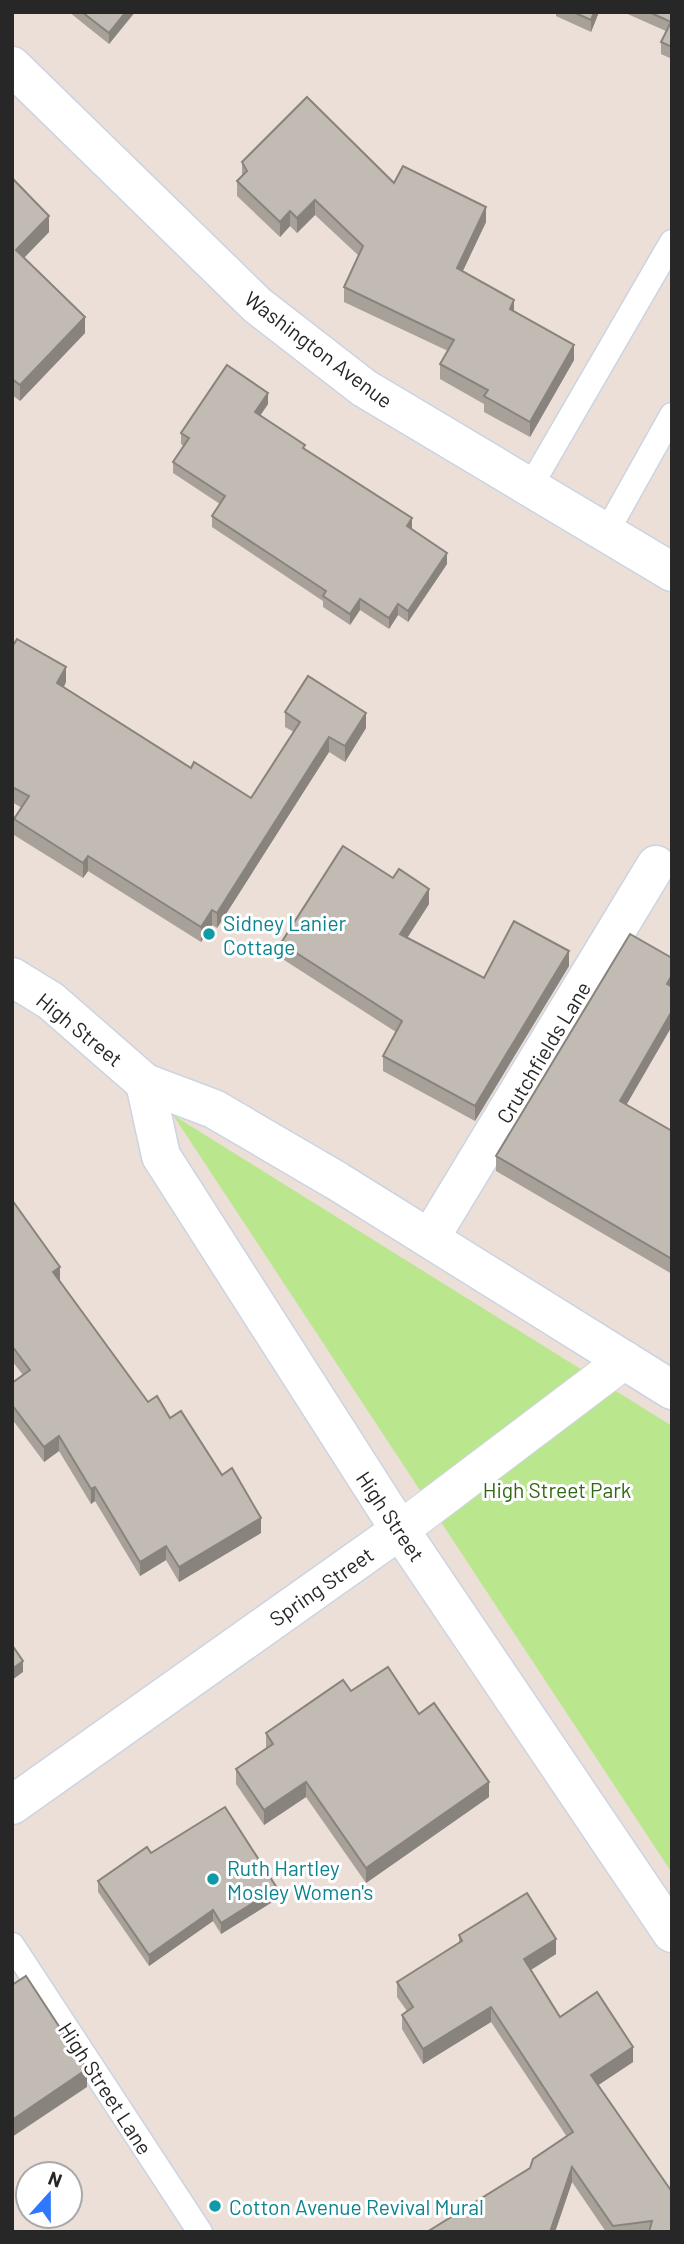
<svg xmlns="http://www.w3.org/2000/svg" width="684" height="2244" font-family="Barlow,sans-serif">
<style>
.green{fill:#bae78e}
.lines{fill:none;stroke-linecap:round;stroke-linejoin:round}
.service-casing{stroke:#ccd4e2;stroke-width:27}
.pedestrian-casing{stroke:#ccd4e2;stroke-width:39}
.minor-casing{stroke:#ccd4e2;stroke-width:41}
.tertiary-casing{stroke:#ccd4e2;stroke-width:41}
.service{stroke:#fff;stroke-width:24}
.pedestrian{stroke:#fff;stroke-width:37}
.minor{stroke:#fff;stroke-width:38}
.tertiary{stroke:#fff;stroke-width:38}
.wall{fill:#a7a19a}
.shaded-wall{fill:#88837d}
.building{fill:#c2bbb3;stroke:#88837d;stroke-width:2}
.culture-dot{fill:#0f9aa8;stroke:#fff;stroke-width:2.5}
.labels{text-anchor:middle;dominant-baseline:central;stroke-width:6;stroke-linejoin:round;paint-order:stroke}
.street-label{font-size:21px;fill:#272727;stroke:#fff}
.culture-label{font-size:21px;fill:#0d838f;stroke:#fff;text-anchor:start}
.park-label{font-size:21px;fill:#326813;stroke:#fff}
</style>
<rect width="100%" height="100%" fill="#ebdfd7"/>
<!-- green -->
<path class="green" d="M173 1115 672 1426V1873Z"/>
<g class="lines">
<defs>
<g id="service">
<path d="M530 487 672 242"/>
<path d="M606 533 672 415"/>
<path d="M12 1945 200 2232"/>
</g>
<path id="pedestrian" d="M400 1530 625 1360"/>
<g id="minor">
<path d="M12 977 51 1001 145 1083 214 1109 337 1181 672 1390"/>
<path d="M145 1083 161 1156 400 1530 672 1933"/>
<path d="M430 1238 656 865"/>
<path d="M12 1805 400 1530"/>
</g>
<path id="tertiary" d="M12 66 257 305 364 388 672 572"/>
</defs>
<!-- service casing -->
<use href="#service" class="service-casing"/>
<!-- pedestrian casing -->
<use href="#pedestrian" class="pedestrian-casing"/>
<!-- minor casing -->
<use href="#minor" class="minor-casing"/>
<!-- tertiary casing -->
<use href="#tertiary" class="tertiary-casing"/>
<!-- service -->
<use href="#service" class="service"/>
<!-- pedestrian -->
<use href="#pedestrian" class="pedestrian"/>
<!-- minor -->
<use href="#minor" class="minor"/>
<!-- tertiary -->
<use href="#tertiary" class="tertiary"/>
</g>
<!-- wall -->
<g class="wall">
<path d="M69 12H135L109 44Z"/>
<path d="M556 12H599L591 32 556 16Z"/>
<path d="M623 12H672V59L661 54V42L666 31Z"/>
<path d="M242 162 394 183 486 222 463 271 574 360 530 437 484 412V404L440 379V364L448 351 344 302V287L359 256 315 215 297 233 290 226 280 237 237 196V181L242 175Z"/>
<path d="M12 178 49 232 24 258 85 333 20 401 12 395Z"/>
<path d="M268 404 260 416 412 529V530L447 564 408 622 398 615 389 629 360 610 350 625 323 607V601L212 527V516L220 504 173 473V462L184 446 181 444V433Z"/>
<path d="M12 647 66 682 64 687 191 768 251 798 294 732 285 727V712L366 728 345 762 329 752 217 928 212 925 201 942 88 871 83 878 14 835V819L22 808 12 802Z"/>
<path d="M429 904 407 938 484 978 569 966 475 1121 383 1071V1056L396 1032 281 958V943Z"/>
<path d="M672 958V1026L626 1104 672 1131V1274L496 1171V1156Z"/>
<path d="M12 1200 60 1281 148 1402 170 1418 222 1475 261 1533 179 1582 166 1560 140 1576 95 1501 91 1504 59 1451 44 1462 12 1419V1383L23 1375 12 1361Z"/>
<path d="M351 1691 419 1714 489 1797 366 1883 306 1797 264 1825 236 1784V1769L266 1748V1733Z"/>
<path d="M151 1853 277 1899 221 1934 213 1921 149 1966 98 1892V1881Z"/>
<path d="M459 1935 556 1954 531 1970 560 2017 633 2062 598 2085 672 2232H606L572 2182 555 2232H427L530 2168 567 2137 491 2022 423 2064 402 2029V2015L407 2011 397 1997V1982L459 1943Z"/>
</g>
<!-- shaded-wall -->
<g class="shaded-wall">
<path d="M126 12H135L109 44V33Z"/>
<path d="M594 12H599L591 32V20Z"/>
<path d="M315 200V215L297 233V218Z"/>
<path d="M486 207V222L457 283V268Z"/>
<path d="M290 211V226L280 237V222Z"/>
<path d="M49 216V232L16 266V250Z"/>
<path d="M514 300V315L510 309Z"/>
<path d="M85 317V333L20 401V385Z"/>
<path d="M574 345V360L530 437V422Z"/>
<path d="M268 393V404L255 423V412Z"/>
<path d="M412 518V529L407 537V526Z"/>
<path d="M447 553V564L408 622V611Z"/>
<path d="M360 599V610L350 625V614Z"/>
<path d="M398 604V615L389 629V618Z"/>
<path d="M66 667V682L57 698V683Z"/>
<path d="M366 713V728L345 762V746Z"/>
<path d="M329 737V752L217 928V913Z"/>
<path d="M88 856V871L83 878V863Z"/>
<path d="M429 889V904L400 949V934Z"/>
<path d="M212 910V925L201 942V927Z"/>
<path d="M569 951V966L475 1121V1106Z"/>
<path d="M672 975V990L667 984Z"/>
<path d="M672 1011V1026L620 1116V1101Z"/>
<path d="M60 1267V1281L53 1272Z"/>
<path d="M59 1436V1451L44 1462V1447Z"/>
<path d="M95 1487V1501L91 1504V1489Z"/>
<path d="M261 1518V1533L179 1582V1567Z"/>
<path d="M166 1546V1560L140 1576V1562Z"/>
<path d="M23 1661V1672L12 1680V1669Z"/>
<path d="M306 1782V1797L264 1825V1810Z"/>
<path d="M489 1782V1797L366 1883V1868Z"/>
<path d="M277 1888V1899L221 1934V1923Z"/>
<path d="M213 1910V1921L149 1966V1955Z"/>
<path d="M556 1939V1954L524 1974V1959Z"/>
<path d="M491 2007V2022L423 2064V2049Z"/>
<path d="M633 2047V2062L591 2090V2075Z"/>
<path d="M87 2069V2087L12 2137V2120Z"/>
<path d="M572 2167V2182L555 2232H550Z"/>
</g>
<!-- building -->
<g class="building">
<path d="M82 12H126L109 33Z"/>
<path d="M573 12H594L591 20Z"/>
<path d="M649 12H672V47L661 42 671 22Z"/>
<path d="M307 97 394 183 403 166 486 207 457 268 514 300 510 309 574 345 530 422 484 396 488 390 440 364 454 340 344 287 363 246 315 200 297 218 290 211 280 222 237 181 247 171 242 162Z"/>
<path d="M12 178 49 216 16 250 85 317 20 385 12 379Z"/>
<path d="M227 365 268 393 255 412 305 445 303 448 412 518 407 526 447 553 408 611 398 604 389 618 360 599 350 614 323 596 326 591 212 516 225 496 173 462 189 438 181 433Z"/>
<path d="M17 639 66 667 57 683 191 768 194 762 251 798 300 722 285 712 308 676 366 713 345 746 329 737 217 913 212 910 201 927 88 856 83 863 14 819 29 796 12 787V647Z"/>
<path d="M343 846 393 878 399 869 429 889 400 934 484 978 514 921 569 951 475 1106 383 1056 402 1021 281 943Z"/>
<path d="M630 934 672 958V975L667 984 672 987V1011L620 1101 672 1131V1259L496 1156Z"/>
<path d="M12 1200 60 1267 53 1272 148 1402 157 1396 170 1418 181 1411 222 1475 232 1468 261 1518 179 1567 166 1546 140 1562 95 1487 91 1489 59 1436 44 1447 12 1405V1383L30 1370 12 1346Z"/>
<path d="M12 1645 23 1661 12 1669Z"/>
<path d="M388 1667 419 1714 434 1703 489 1782 366 1868 306 1782 264 1810 236 1769 273 1744 266 1733 343 1680 351 1691Z"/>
<path d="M225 1807 277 1888 221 1923 213 1910 149 1955 98 1881 147 1847 151 1853Z"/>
<path d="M527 1893 556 1939 524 1959 560 2017 597 1992 633 2047 591 2075 672 2192V2232H649L652 2221 613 2226 572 2167 550 2232H427L530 2168 533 2159 573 2132 491 2007 423 2049 402 2015 413 2007 397 1982 462 1941 459 1935Z"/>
<path d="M26 1976 87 2069 12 2120V1985Z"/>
</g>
<!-- markers -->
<g class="culture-dot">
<circle cx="209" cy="934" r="7"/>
<circle cx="213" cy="1879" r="7"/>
<circle cx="215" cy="2206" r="7"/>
</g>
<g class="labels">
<!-- street labels -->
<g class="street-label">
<text transform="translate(319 349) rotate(37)">Washington Avenue</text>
<text transform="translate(80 1029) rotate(39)">High Street</text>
<text transform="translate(543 1052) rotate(-59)">Crutchfields Lane</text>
<text transform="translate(391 1516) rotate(56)">High Street</text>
<text transform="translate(321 1586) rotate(-35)">Spring Street</text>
<text transform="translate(106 2088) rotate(57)">High Street Lane</text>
</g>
<!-- culture labels -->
<g class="culture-label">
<text x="223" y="922">Sidney Lanier<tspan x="223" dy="24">Cottage</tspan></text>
<text x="227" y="1867">Ruth Hartley<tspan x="227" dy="24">Mosley Women's</tspan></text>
<text x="229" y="2206">Cotton Avenue Revival Mural</text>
</g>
<!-- park labels -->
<g class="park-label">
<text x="557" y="1489">High Street Park</text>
</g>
</g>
<!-- border -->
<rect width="684" height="2244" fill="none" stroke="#272727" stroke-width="28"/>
<!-- north arrow -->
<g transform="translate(49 2195) rotate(21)"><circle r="33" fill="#ffffff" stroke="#a9a9a9" stroke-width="2"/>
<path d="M0-5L12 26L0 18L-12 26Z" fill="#3077ff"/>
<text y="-10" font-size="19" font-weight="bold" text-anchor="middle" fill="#272727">N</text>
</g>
</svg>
